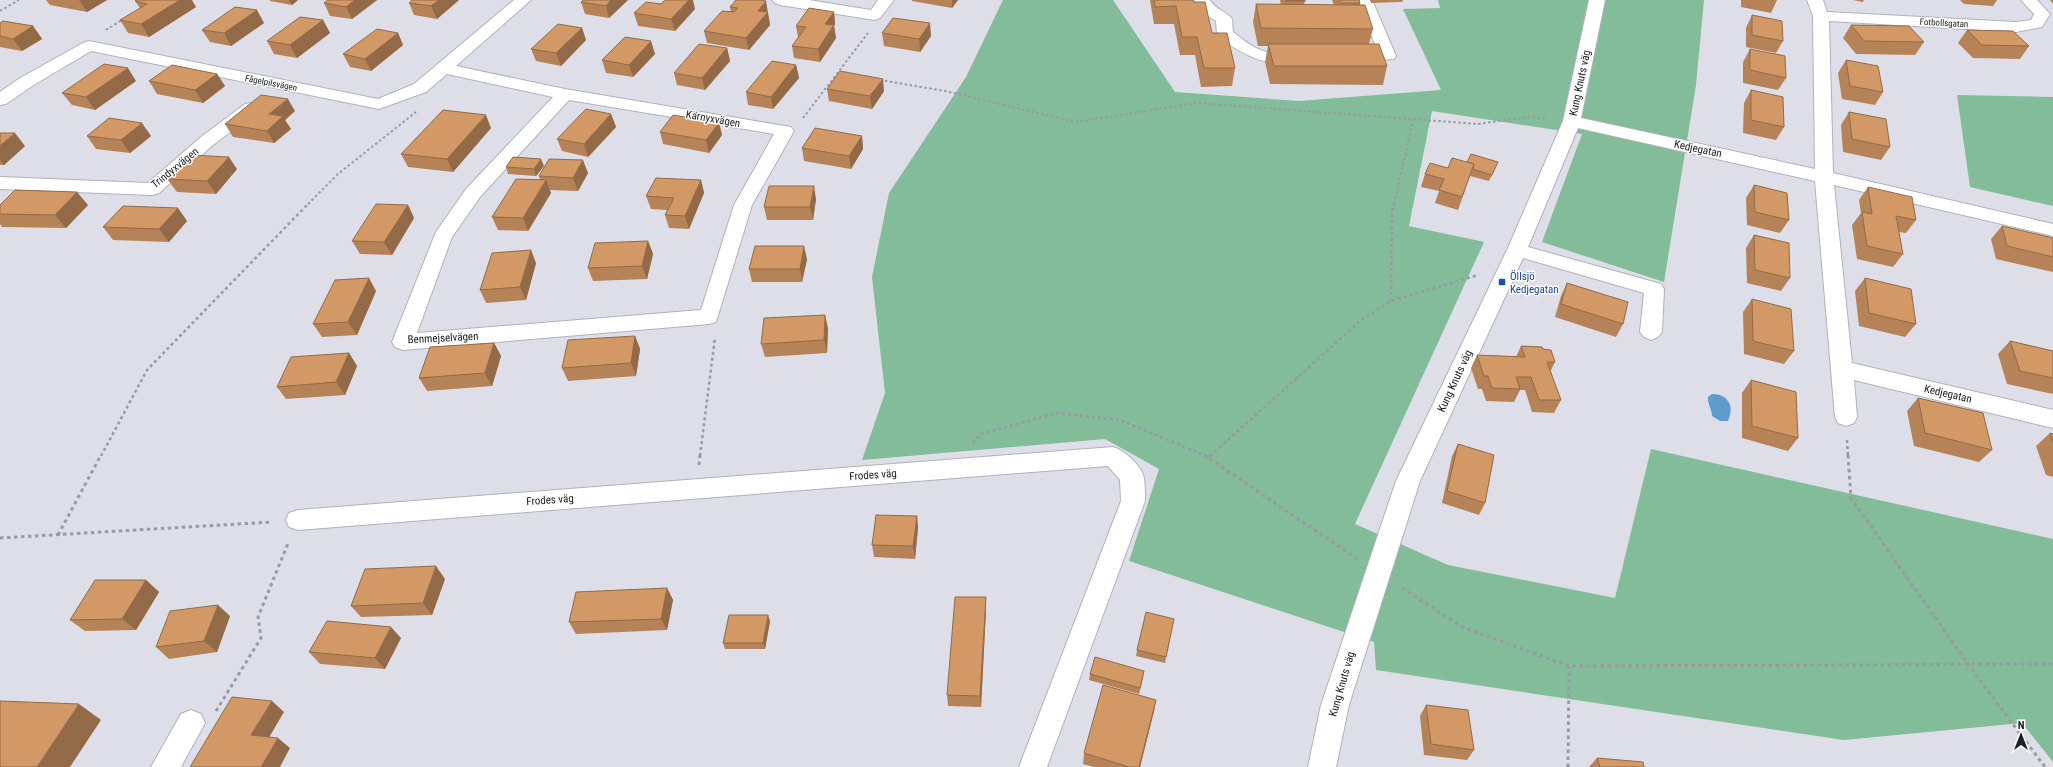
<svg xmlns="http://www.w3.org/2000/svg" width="2053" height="767" font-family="'Roboto Condensed',sans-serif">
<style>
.green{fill:#82bc99}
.water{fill:#5f9bcd}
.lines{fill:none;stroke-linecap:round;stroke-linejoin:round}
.minor-casing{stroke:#b1b1bb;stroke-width:2}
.path-far2{stroke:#9a9aa2;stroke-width:2;stroke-dasharray:2.5 2.5;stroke-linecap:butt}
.path-far1{stroke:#9a9aa2;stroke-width:2.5;stroke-dasharray:3 3;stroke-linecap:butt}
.path{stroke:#9a9aa2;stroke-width:3;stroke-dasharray:3.5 3.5;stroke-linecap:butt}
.minor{fill:#fff;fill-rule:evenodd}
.wall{fill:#b58357}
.shaded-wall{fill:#936a47}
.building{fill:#d29865;stroke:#936a47}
.transit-dot{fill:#1a4fb4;stroke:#fff;stroke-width:1.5}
.labels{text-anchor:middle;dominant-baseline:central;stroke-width:3;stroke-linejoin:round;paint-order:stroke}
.far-street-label{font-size:9px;fill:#202023;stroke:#fff}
.street-label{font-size:11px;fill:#202023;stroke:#fff}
.transit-label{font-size:11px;fill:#164399;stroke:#fff;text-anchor:start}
</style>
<rect width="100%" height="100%" fill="#dedee8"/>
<!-- green -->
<g class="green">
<path d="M1003 0H1113L1175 92 1299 101 1441 90 1403 9 1440 8 1438 0H1704L1696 85 1664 282 1542 242 1582 134 1432 111 1409 226 1484 242 1355 524 1448 565 1615 598 1651 449 2053 539V762L2022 723 1844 740 1376 670 1374 642 1129 561 1159 469 1105 439 862 460 885 393 872 277 889 193 966 77Z"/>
<path d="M1957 95 2053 97V206L1970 187Z"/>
</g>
<!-- water -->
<path class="water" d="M1712 394C1728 394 1735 406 1728 421H1720L1712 416C1712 409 1707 403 1708 397Z"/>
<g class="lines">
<defs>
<g id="minor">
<path d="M514 0H531L456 66 565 89 785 126 791 127 794 131 752 205 716 322 709 324 403 350 395 347 392 342 436 232 466 189 553 97 447 74 426 92 379 109 91 51 32 86 6 104 0 105V92L20 78 83 43 89 41 378 99 414 84ZM569 100 774 134 734 205 701 310 417 333 452 237 480 197Z"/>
<path d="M772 0H809L871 10 878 0H894L880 18 875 20 780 5 775 3Z"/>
<path d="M1194 0H1210C1215 9 1230 14 1232 19 1233 23 1232 28 1233 32 1245 41 1257 52 1273 53 1282 54 1292 52 1302 55L1304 58 1302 61C1270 69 1244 56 1219 37L1217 34 1216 21 1203 13Z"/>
<path d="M1356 0H1372L1396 56 1394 59 1354 62 1348 60 1346 57 1348 54 1378 51Z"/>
<path d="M1589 0H1605L1581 118 1815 169 1813 16 1807 0H1823L1827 12 2016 22 2031 20 2034 14 2021 0H2037L2050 14 2042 27 2016 32 1829 21 1833 173 2053 224V236L1834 185 1852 363 2053 410V428L1854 380 1857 417 1854 423 1846 426 1838 423 1835 417 1815 181 1578 128 1528 247 1661 284 1664 289 1662 332 1658 337 1651 340 1644 337 1640 332 1644 293 1523 258 1420 481 1349 705 1336 767H1308L1321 705 1396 481 1507 250 1563 121Z"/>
<path d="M251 103 257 104 260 108 257 112 213 145 159 193 152 195 0 189V177L148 183 201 137 245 104Z"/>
<path d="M1113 447C1124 450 1142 466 1144 478 1145 485 1145 494 1145 501L1047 767H1019L1121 501 1120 480 1108 466 298 530 289 527 286 520 289 513 298 510Z"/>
<path d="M191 710 201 714 205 723 181 767H151L181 714Z"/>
</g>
</defs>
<!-- minor casing -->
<use href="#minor" class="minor-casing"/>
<!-- path-far2 -->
<g class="path-far2">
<path d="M0 11 19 0"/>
<path d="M106 30 122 20"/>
<path d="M880 80 945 91 1076 122 1196 103 1478 124 1528 117 1547 119"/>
<path d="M803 118 868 33"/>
<path d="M308 204 338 174 416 112"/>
<path d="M1394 204 1413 120"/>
</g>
<!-- path-far1 -->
<g class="path-far1">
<path d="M1391 301 1392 213 1394 203"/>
<path d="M1847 440 1848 456"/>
<path d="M973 443 981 434 1056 413 1120 420 1206 456"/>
<path d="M101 456 147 370 309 203"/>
<path d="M700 456 715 337"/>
<path d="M1210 456 1360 321 1391 301 1478 275"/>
</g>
<!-- path -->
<g class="path">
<path d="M1204 455 1356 558"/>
<path d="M1848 455 1851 498 1968 664 2045 767"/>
<path d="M1209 457 1211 455"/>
<path d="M699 465 700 455"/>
<path d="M58 535 101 455"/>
<path d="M0 538 272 522"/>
<path d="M1402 588 1462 627 1569 666 2053 664"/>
<path d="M216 711 261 638 258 617 289 541"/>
<path d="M1568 767 1569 666"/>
</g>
<!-- minor -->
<use href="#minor" class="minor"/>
</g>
<!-- wall -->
<g class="wall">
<path d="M46 0H107L87 12 50 5Z"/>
<path d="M270 0H298L292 5 270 1Z"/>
<path d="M377 0 352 19 330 16 324 3Z"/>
<path d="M459 0 437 19 414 15 409 3Z"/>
<path d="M583 0H628L609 18 585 14 581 2Z"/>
<path d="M912 0H958L952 8 912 1Z"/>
<path d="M1150 0H1193L1194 2 1212 33 1235 68 1232 86 1201 87 1195 55H1180L1174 24H1154Z"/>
<path d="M1280 0H1305L1304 5H1334L1332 0H1359L1360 3V5L1373 29 1369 44 1387 66 1383 85 1270 84 1265 62 1268 46H1258L1253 22 1256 4 1281 5Z"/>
<path d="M1370 0H1403L1402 2 1371 3Z"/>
<path d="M1741 0H1777L1771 13 1741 7Z"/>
<path d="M1853 0H1864L1863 2Z"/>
<path d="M1960 0H1997L1993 6 1964 4Z"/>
<path d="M2050 0H2053V4Z"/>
<path d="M135 1 196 7 149 37 128 33 120 20 140 8Z"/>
<path d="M730 7 768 13V14L770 25 749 50 707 43 704 31 731 12Z"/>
<path d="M695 9 675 31 638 26 634 13Z"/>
<path d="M834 12 835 24 834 26 836 38 820 62 794 58 792 46 798 37 796 26Z"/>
<path d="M1752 15 1783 41 1776 53 1746 47V28Z"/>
<path d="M323 20 330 33 297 58 274 54 267 41Z"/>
<path d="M0 23 33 26 42 39 22 51 0 47Z"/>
<path d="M264 23 231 46 210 42 202 30Z"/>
<path d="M1851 25 1924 42 1915 55 1856 54 1843 38Z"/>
<path d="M582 28 586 40 561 66 536 61 531 49Z"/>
<path d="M1967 30 2029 46 2020 59 1973 58 1958 43Z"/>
<path d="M398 33 403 45 371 71 350 67 343 54Z"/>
<path d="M882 33 931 36 920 52 884 46Z"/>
<path d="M727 48 730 61 705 90 677 85 674 73Z"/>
<path d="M1750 49 1786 78 1778 90 1743 83V62Z"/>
<path d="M655 54 633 77 606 73 602 60Z"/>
<path d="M1846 60 1883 92 1875 105 1842 99 1838 73Z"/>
<path d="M796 65 799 78 773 109 748 105 746 92Z"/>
<path d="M217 74 225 86 203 103 157 94 149 81Z"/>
<path d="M136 81 95 110 72 105 62 93Z"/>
<path d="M827 89 884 91 872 109 829 101Z"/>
<path d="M1751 90 1784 127 1776 140 1743 133 1744 103Z"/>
<path d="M295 111 285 120 291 129 274 143 233 137 225 124Z"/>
<path d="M1849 112 1890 147 1881 160 1843 152 1841 125Z"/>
<path d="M611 114 616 127 588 157 562 151 557 139Z"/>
<path d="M719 123 722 135 709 153 663 144 660 132Z"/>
<path d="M491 128 453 172 408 167 401 154Z"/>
<path d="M0 133 25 146 4 165H0Z"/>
<path d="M87 136H151L130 153 96 149Z"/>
<path d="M862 136 863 149 851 169 804 161 802 148Z"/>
<path d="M1467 162 1495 169 1489 181 1470 176 1458 210 1435 203 1439 191 1421 187 1425 174Z"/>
<path d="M544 166 536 176 508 174 506 167Z"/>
<path d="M237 169 216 194 177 192 167 179Z"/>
<path d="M588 173 578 191 549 190 551 193 528 231 498 230 492 217 540 180 539 176Z"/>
<path d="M701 180 704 193 689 229 669 228 665 215 668 210 651 209 646 196Z"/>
<path d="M1754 185 1789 220 1780 233 1747 225 1746 198Z"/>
<path d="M1868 187 1916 220 1906 233 1899 232 1903 254 1893 267 1857 259 1852 225 1861 213 1859 200Z"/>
<path d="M816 199 813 220H767L764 207Z"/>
<path d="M0 205H88L66 228 2 227 0 224Z"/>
<path d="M408 205 414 218 392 255 360 254 352 241Z"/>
<path d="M187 221 169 242 113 240 103 227Z"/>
<path d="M2002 226 2053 238V272L1996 259 1991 239Z"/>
<path d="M1754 235 1790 278 1781 291 1747 283 1746 248Z"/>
<path d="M648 241 653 254 647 279 593 281 588 268Z"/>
<path d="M807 259 802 282H752L749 269Z"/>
<path d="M536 263 526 300 486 303 480 290Z"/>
<path d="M1865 278 1916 324 1905 337 1859 326 1855 291Z"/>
<path d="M1567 283 1623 324 1616 337 1555 317 1561 296Z"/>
<path d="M376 291 357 335 322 337 313 324Z"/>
<path d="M1752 299 1794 351 1784 364 1744 354 1743 312Z"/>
<path d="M828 328 827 353 765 357 761 344Z"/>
<path d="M635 336 640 349 636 376 568 381 562 368Z"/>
<path d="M2010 341 2053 351V394L2007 384 1998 354Z"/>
<path d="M494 343 501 356 492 386 427 391 419 378Z"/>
<path d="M1521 346 1543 349 1555 362 1550 372 1561 400 1554 413 1532 412 1525 390H1520L1514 402 1486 401 1482 389H1478L1471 368 1477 355 1516 357Z"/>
<path d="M349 353 357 366 345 395 286 399 277 387Z"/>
<path d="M1751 380 1798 438 1788 451 1742 438V393Z"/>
<path d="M1918 398 1992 450 1979 462 1914 446 1907 411Z"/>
<path d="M2050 433 2053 434V477L2046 475 2036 446Z"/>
<path d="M1458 444 1485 503 1479 515 1442 503 1452 456Z"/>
<path d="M917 516 918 528 915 559 874 557 872 545Z"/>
<path d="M445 579 432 615 361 617 351 606Z"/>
<path d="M146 580 159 592 136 630 85 631 70 620Z"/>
<path d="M667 588 673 600 667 630 576 634 569 622Z"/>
<path d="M986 597V609L981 707 948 706 947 695Z"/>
<path d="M230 616 217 652 169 659 156 647Z"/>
<path d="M1174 619 1165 663 1136 656 1137 650Z"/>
<path d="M770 621 765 649H725L723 643Z"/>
<path d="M401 638 385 669 320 664 309 652Z"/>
<path d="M1144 671 1139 694 1089 680 1090 674Z"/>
<path d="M1156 700 1154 711 1140 767H1094L1083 764 1084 753Z"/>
<path d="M1426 705 1474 750 1467 760 1424 755 1420 716Z"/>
<path d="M1597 758 1644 767H1589Z"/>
</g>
<!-- shaded-wall -->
<g class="shaded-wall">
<path d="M79 0H107L87 12Z"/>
<path d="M180 0H192L196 7 149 37 141 24Z"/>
<path d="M289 0H298L292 5Z"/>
<path d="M355 0H377L352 19 346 7Z"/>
<path d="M439 0H459L437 19 431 6Z"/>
<path d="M611 0H628L609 18 606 6Z"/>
<path d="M689 0H693L695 9 675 31 671 19Z"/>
<path d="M952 0H958L952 8Z"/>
<path d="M766 1 770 25 749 50 746 38 758 11Z"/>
<path d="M257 10 264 23 231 46 224 33Z"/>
<path d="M834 12 835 24 834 26 836 38 820 62 818 49 825 24Z"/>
<path d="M323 20 330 33 297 58 290 45Z"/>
<path d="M930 23 931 36 920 52 919 39Z"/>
<path d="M33 26 42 39 22 51 13 39Z"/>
<path d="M582 28 586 40 561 66 556 53Z"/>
<path d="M398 33 403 45 371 71 365 59Z"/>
<path d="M651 41 655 54 633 77 629 65Z"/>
<path d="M727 48 730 61 705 90 702 78Z"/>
<path d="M796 65 799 78 773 109 771 97Z"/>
<path d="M128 68 136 81 95 110 86 97Z"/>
<path d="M217 74 225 86 203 103 195 90Z"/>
<path d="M883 79 884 91 872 109 870 96Z"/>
<path d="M288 99 295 111 285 120 291 129 274 143 267 131 269 114Z"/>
<path d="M611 114 616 127 588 157 584 144Z"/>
<path d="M486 115 491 128 453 172 447 159Z"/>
<path d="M142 123 151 136 130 153 121 140Z"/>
<path d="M719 123 722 135 709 153 706 140Z"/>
<path d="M15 133 25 146 4 165 0 160V146Z"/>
<path d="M862 136 863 149 851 169 849 156Z"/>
<path d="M229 157 237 169 216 194 207 181Z"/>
<path d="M541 159 544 166 536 176 534 169Z"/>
<path d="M583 160 588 173 578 191 573 178Z"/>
<path d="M546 180 551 193 528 231 523 218Z"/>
<path d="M701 180 704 193 689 229 685 216Z"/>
<path d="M814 186 816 199 813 220 810 207Z"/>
<path d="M77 192 88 205 66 228 55 215Z"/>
<path d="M408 205 414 218 392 255 384 242Z"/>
<path d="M178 208 187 221 169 242 159 229Z"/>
<path d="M648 241 653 254 647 279 642 266Z"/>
<path d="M804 246 807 259 802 282 800 269Z"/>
<path d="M531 250 536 263 526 300 520 287Z"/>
<path d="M369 278 376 291 357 335 348 322Z"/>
<path d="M825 315 828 328 827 353 824 340Z"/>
<path d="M635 336 640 349 636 376 631 363Z"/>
<path d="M494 343 501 356 492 386 485 373Z"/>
<path d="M349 353 357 366 345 395 336 382Z"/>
<path d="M917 516 918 528 915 559 913 546Z"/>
<path d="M436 566 445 579 432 615 423 603Z"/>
<path d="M146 580 159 592 136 630 122 619Z"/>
<path d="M667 588 673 600 667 630 661 619Z"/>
<path d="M986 597V609L981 707 980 696Z"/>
<path d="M218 605 230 616 217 652 204 641Z"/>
<path d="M768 615 770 621 765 649 763 643Z"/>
<path d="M391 627 401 638 385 669 375 658Z"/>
<path d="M1144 671 1143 677 1139 694 1140 688Z"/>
<path d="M1156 700 1154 711 1140 767H1139Z"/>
<path d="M272 701 284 712 264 746 251 735Z"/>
<path d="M79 704 101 720 70 767H37Z"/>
<path d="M278 738 290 748 280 767H261Z"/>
</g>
<!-- building -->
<g class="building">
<path d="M137 0H180L141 24 120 20 147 4 135 1Z"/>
<path d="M328 0H355L346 7 324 3Z"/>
<path d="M412 0H439L431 6 409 3Z"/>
<path d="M583 0H611L606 6 581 2Z"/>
<path d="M665 0H689L671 19 634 13 646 2 661 4Z"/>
<path d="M736 0H760L766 1 758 11 768 12 746 38 704 31 722 11 734 12 738 8 730 7Z"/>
<path d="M1154 0H1193L1194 2H1205L1212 33H1227L1235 68H1204L1197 37H1182L1176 6 1155 7Z"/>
<rect x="1286" y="0" width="19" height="1"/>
<path d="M1339 0H1359L1360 3H1341Z"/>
<path d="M1256 4 1365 5 1373 29 1261 28Z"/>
<path d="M235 7 257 10 224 33 202 30Z"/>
<path d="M809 8 834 12 825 24 834 25 818 49 792 46 806 27 796 26Z"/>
<path d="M1752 15 1782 21 1783 41 1752 35Z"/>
<path d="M300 17 323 20 290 45 267 41Z"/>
<path d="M893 18 930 23 919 39 882 33Z"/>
<path d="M3 21 33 26 13 39 0 36V23Z"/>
<path d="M558 24 582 28 556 53 531 49Z"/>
<path d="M1851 25 1909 26 1924 42 1864 41Z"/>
<path d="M377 29 398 33 365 59 343 54Z"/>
<path d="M1967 30 2013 31 2029 46 1982 45Z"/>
<path d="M625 37 651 41 629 65 602 60Z"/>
<path d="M699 44 727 48 702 78 674 73Z"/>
<path d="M1268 44H1379L1387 66H1274Z"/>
<path d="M1750 49 1785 56 1786 78 1750 70Z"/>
<path d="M1846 60 1878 66 1883 92 1850 86Z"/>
<path d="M772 61 796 65 771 97 746 92Z"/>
<path d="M104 64 128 68 86 97 62 93Z"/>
<path d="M172 65 217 74 195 90 149 81Z"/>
<path d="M840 71 883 79 870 96 827 89Z"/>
<path d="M1751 90 1783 97 1784 127 1751 120Z"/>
<path d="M261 95 288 99 269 114 283 116 267 131 225 124Z"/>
<path d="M586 109 611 114 584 144 557 139Z"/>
<path d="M443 110 486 115 447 159 401 154Z"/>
<path d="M1849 112 1886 119 1890 147 1852 139Z"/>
<path d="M673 115 719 123 706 140 660 132Z"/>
<path d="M109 118 142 123 121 140 87 136Z"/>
<path d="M815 128 862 136 849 156 802 148Z"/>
<path d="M0 133H15L0 146Z"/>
<path d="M1471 154 1498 162 1492 175 1473 169 1474 164 1467 162Z"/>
<path d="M190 155 229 157 207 181 167 179Z"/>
<path d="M513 157 541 159 534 169 506 167Z"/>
<path d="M1452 158 1474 164 1462 197 1439 190 1444 179 1425 174 1430 163 1448 168Z"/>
<path d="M549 159 583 160 573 178 539 176Z"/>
<path d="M656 178 701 180 685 216 665 215 674 198 646 196Z"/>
<path d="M516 179 546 180 523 218 492 217Z"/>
<path d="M1754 185 1787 193 1789 220 1755 212Z"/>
<path d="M769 186H814L810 207H764Z"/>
<path d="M1868 187 1912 197 1916 220 1896 216 1903 254 1867 246 1862 212 1872 214Z"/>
<path d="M15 190 77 192 55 215 0 214V205Z"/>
<path d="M376 204 408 205 384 242 352 241Z"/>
<path d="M123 206 178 208 159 229 103 227Z"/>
<path d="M2002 226 2053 238V257L2007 246Z"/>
<path d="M1754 235 1789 243 1790 278 1755 270Z"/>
<path d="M648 241 642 266 588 268 595 243Z"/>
<path d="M755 246H804L800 269H749Z"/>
<path d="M531 250 520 287 480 290 492 253Z"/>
<path d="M369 278 348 322 313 324 335 280Z"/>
<path d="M1865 278 1911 289 1916 324 1869 313Z"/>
<path d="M1567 283 1628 302 1623 324 1561 304Z"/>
<path d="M1752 299 1791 309 1794 351 1753 341Z"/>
<path d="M825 315 824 340 761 344 764 318Z"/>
<path d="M635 336 631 363 562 368 568 340Z"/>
<path d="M2010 341 2053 351V378L2020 371Z"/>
<path d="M494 343 485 373 419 378 430 347Z"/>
<path d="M1521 346 1542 347 1543 349 1551 350 1555 362H1547L1561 400H1539L1531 377H1516L1520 389 1492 388 1488 376H1484L1477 355 1525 357Z"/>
<path d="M349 353 336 382 277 387 291 357Z"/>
<path d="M1751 380 1796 392 1798 438 1752 426Z"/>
<path d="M1918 398 1983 413 1992 450 1925 433Z"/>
<path d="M2050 433 2053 434V442Z"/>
<path d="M1458 444 1494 455 1485 503 1447 491Z"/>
<path d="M876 515 917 516 913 546 872 545Z"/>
<path d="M436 566 423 603 351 606 365 569Z"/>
<path d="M95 580H146L122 619 70 620Z"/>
<path d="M667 588 661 619 569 622 576 592Z"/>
<path d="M955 597H986L980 696 947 695Z"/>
<path d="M218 605 204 641 156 647 170 611Z"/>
<path d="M1146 612 1174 619 1166 657 1137 650Z"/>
<path d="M729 615H768L763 643H723Z"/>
<path d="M327 621 391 627 375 658 309 652Z"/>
<path d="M1095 657 1144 671 1140 688 1090 674Z"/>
<path d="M1103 685 1156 700 1139 767H1129L1084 753Z"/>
<path d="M232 697 272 701 251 735 278 738 261 767H190Z"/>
<path d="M0 701 79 704 37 767H0Z"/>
<path d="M1426 705 1468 710 1474 750 1431 744Z"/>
<path d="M1597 758 1643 762 1644 767H1600Z"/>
</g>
<!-- markers -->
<rect class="transit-dot" x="1498" y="278" width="8" height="8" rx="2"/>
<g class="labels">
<!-- far-street labels -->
<g class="far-street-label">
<text transform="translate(1944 23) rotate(3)">Fotbollsgatan</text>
<text transform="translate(271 83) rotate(11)">Fågelpilsvägen</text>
</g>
<!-- street labels -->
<g class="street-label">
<text transform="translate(1580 83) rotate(-78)">Kung Knuts väg</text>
<text transform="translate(713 119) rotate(10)">Kärnyxvägen</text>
<text transform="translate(1698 149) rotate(12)">Kedjegatan</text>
<text transform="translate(175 168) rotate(-39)">Trindyxvägen</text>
<text transform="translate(443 338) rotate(-3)">Benmejselvägen</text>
<text transform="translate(1455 381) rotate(-65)">Kung Knuts väg</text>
<text transform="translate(1948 394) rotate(13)">Kedjegatan</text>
<text transform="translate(873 475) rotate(-4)">Frodes väg</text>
<text transform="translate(550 500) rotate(-4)">Frodes väg</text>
<text transform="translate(1342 684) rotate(-74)">Kung Knuts väg</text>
</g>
<!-- transit labels -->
<g class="transit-label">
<text x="1510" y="276">Öllsjö<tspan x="1510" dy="13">Kedjegatan</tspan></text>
</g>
</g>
<!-- north arrow -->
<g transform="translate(2021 735)" stroke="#ffffff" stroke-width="3" paint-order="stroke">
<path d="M0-3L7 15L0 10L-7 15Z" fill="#202023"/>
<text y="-6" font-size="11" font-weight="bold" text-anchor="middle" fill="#202023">N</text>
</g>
</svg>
